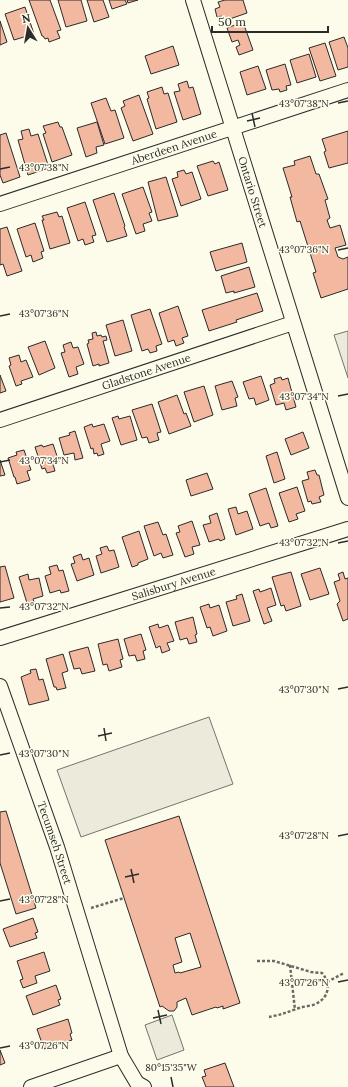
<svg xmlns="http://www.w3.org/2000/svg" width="348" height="1087" font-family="Lora,serif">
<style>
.parking{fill:#eceadb;stroke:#74746e}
.building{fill:#f2b8a0;stroke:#2b2b2b;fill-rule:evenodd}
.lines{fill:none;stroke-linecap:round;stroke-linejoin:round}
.street-casing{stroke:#2b2b2b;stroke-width:16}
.path{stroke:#6a6964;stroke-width:2.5;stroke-dasharray:3 2;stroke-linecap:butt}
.street{stroke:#fdfbea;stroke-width:14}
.ticks{fill:none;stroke:#2b2b2b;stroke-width:1.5}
.labels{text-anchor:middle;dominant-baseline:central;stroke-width:3;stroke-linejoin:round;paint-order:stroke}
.street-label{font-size:11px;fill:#2b2b2b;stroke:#fdfbea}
.ticks-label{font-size:10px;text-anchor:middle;fill:#2b2b2b;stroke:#fdfbea;stroke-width:3;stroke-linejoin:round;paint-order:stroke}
</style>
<rect width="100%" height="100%" fill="#fdfbea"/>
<!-- parking -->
<g class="parking">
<path d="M348 331V378L334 335Z"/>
<path d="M209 717 233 784 81 837 57 770Z"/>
<path d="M172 1015 184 1050 157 1060 145 1025Z"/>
</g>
<!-- building -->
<g class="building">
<path d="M29 0H50L61 30 57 31 60 38 49 42 48 38 45 39 43 36H42Z"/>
<path d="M58 0H81L87 21 66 27Z"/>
<path d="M87 0H103L109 17 94 22Z"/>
<path d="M109 0H125L127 4 112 9Z"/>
<path d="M127 0H138L128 3Z"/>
<path d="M225 0H243L247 13 224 21 222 16 217 17 215 9 220 7 218 2Z"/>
<path d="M25 7 34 34 14 40 5 14Z"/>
<path d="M0 21 7 42 0 45Z"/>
<path d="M243 22 253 50 239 55 236 47 240 45 238 40 232 42 227 28Z"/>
<path d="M344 37 348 48V67L338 70 329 42Z"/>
<path d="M325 43 336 76 320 81 309 48Z"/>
<path d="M173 46 179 65 151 74 145 56Z"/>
<path d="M309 54 316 77 297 83 290 60Z"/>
<path d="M285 64 291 85 286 86 287 90 280 92 279 89 272 90 266 70Z"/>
<path d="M258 66 266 89 247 95 240 72Z"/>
<path d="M187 81 189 88 193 87 201 114 183 120 174 92 180 91 178 84Z"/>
<path d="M162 87 164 94 168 93 177 122 156 129 147 99 149 98 147 92Z"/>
<path d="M139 95 153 134 133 141 121 108 125 106 123 101Z"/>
<path d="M106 98 111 111 115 110 124 138 105 144 91 103Z"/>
<path d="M58 122 60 127H62L72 155 52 162 43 134 46 133 43 126Z"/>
<path d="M97 122 104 145 96 147 97 153 86 157 77 128Z"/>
<path d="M29 129 31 136 38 134 49 168 28 175 18 140 23 139 21 131Z"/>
<path d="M348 131V163L329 168 324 152 326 151 322 139Z"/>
<path d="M6 133 20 177 3 183 0 175V135Z"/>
<path d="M310 156 316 174H319L328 199 325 200 330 218 327 220 330 228 340 225 346 245 335 248 338 257 343 259 348 257V289L321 298 313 273 316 272 300 221 297 222 290 197H292L283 168 295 165 294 161Z"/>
<path d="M213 161 215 164 219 162 228 190 208 196 197 166Z"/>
<path d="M184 170 186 174 192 172 201 199 181 206 172 179 178 177 177 172Z"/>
<path d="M166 177 178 216 158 221 148 182Z"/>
<path d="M143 187 152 212 149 213 152 221 143 224 145 231 136 234 122 194Z"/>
<path d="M114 193 125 226 124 227 127 236 107 242 93 200Z"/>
<path d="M85 202 96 235 92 236 94 242 85 245 83 239 78 241 67 208Z"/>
<path d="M57 212 59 217 62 216 70 243 50 249 42 220H44L42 216Z"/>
<path d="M35 223 44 251 41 252 43 258 33 262 31 255 26 257 17 229Z"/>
<path d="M7 227 22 271 7 276 3 264 0 265V229Z"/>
<path d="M242 243 247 262 216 271 210 252Z"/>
<path d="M249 267 255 287 234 293V291L226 293 221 276Z"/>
<path d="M257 293 263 311 236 320 237 322 209 331 202 310Z"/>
<path d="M178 306 188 336 182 338 184 343 176 346 174 340 168 342 159 313Z"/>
<path d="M150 309 162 344 156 346 157 351 150 353 148 349 142 351 131 315Z"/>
<path d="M123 320 132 351 115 356 106 325Z"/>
<path d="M96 332 97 336 101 335 102 337 106 336 107 340 103 341 109 363 99 366V364L93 366 87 344 89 343 88 340 93 339 92 333Z"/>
<path d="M45 341 55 368 39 375 28 347Z"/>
<path d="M71 342 73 348 78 347 84 364 76 367 78 374 69 377 61 353 65 352 63 345Z"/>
<path d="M19 355 21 362 26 360 33 377 21 381 22 384 16 386 9 366 11 365 9 358Z"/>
<path d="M0 375 6 391 0 393Z"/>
<path d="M261 376 269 400 256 405 254 398 249 399 243 382Z"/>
<path d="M281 377 282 380 288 378 296 407 286 410 284 403 276 405 270 385 275 383 274 379Z"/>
<path d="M232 381 238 397 235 398 237 406 222 410 215 386Z"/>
<path d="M204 386 213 415 194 422 184 392Z"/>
<path d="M177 395 184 414 186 413 191 426 169 434 158 402Z"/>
<path d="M152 404 161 432 157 433 159 440 149 443 147 437 142 438 132 410Z"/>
<path d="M118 416 119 419 130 416 137 440 121 445 112 418Z"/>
<path d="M92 424 93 427 104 424 110 441 101 444 104 454 98 456 97 453 94 454 93 448 91 449 84 427Z"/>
<path d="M75 431 83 458 75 460 74 453 64 455 59 438 70 435 69 433Z"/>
<path d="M303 432 309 448 291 455 285 439Z"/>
<path d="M53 444 59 462 53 464 55 471 47 473 45 468 42 469 35 447 42 445 43 447Z"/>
<path d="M24 450 31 470 27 471 30 480 17 484 15 477H14L8 458 17 455 16 452Z"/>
<path d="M277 452 285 479 274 483 266 456Z"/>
<path d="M0 460 5 475 0 476Z"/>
<path d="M315 470 317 475H319L324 495 319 497 321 502 312 504 311 501 308 502 302 481 309 479 307 472Z"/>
<path d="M207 473 213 489 191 496 186 480Z"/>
<path d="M297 487 305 511 296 514 298 519 289 522 279 493Z"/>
<path d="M266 488 278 526 271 528 269 523 260 526 249 494Z"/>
<path d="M236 507 238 514 247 511 253 529 236 535 228 509Z"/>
<path d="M217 513 225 539 220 541 219 539 209 542 203 525 211 523 209 516Z"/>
<path d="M192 521 200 545 192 547 194 554 185 557 176 533 180 532 178 526Z"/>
<path d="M158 522 163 535 166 534 173 555 163 558 161 553 154 556 144 526Z"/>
<path d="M139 531 148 559 138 563V565L132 567 122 537Z"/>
<path d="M107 546 109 551 114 550 119 567 101 573 96 556 102 554 100 548Z"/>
<path d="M81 554 83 560 89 558 94 575 77 581 71 564 75 563 73 557Z"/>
<path d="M57 565 59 571 63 570 69 591 61 593 60 590 50 593 45 576 51 574 49 567Z"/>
<path d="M5 566 14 598 0 602V567Z"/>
<path d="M320 568 329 594 310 600 301 574Z"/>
<path d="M291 572 301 606 286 611 284 605 281 606 272 577Z"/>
<path d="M343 572 345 579 348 578V619L343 621 337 604 340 601 334 582 340 580 338 574Z"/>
<path d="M28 574 29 580 39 578 43 596 33 599 34 602 27 603 19 577Z"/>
<path d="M271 588 276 605 267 608 272 621 264 624 253 591 259 589 260 592Z"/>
<path d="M242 594 250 621 233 626 226 602 237 599 236 596Z"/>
<path d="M209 604 210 608 219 605 227 631 213 636 210 627 207 628 200 607Z"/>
<path d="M193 617 197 634 195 635 197 642 189 644 187 638 180 640 175 622Z"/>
<path d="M158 624 159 628 168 625 174 641 167 643 170 650 162 653 160 646 156 648 149 627Z"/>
<path d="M141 634 146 650 143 651 145 659 137 661 135 655 129 656 124 639Z"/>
<path d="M118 639 123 659 120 660 122 667 109 671 107 664 103 665 98 644Z"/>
<path d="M88 647 95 671 82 674 80 668 74 669 69 652Z"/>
<path d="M63 654 68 671 62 673 66 688 57 690 56 687H54L46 659Z"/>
<path d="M36 669 39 680 43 679 49 700 29 705 21 677 31 673 30 670Z"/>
<path d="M6 811 36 908 16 914 0 863V812Z"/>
<path d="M179 816 240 1003 223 1009V1006L217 1008 216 1007 192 1015 186 998 177 1002V1007L174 1011H169L162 1006 160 1007 105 840ZM190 933 201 967 180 973 179 972 175 973 173 965 182 962 175 938Z"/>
<path d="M33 918 38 932 35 933 37 938 10 947 3 929Z"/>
<path d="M44 952 50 971 35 976 37 983 23 988 20 980 23 979 17 961Z"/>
<path d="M56 985 61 999 58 1000 60 1005 33 1015 26 996Z"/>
<path d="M68 1019 72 1033 70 1034 72 1040 44 1049 37 1029Z"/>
<path d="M0 1050 5 1063 0 1065Z"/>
<path d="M225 1063 234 1087H206L202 1077 206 1076 204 1070Z"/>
</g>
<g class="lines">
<defs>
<g id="street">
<path id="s1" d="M193 0 348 498"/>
<path id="s2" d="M0 204 348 90"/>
<path id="s3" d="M0 420 293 323"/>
<path id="s4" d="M0 638 348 529"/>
<path id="s5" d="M0 686 57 847 121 1056 137 1083 144 1087"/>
<path d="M31 1087 121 1056"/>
</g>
</defs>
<!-- street casing -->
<use href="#street" class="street-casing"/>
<!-- path -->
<g class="path">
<path d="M91 908 124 898"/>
<path d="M257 961H274L311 972 322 973C330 982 330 995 319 1002 314 1006 305 1006 299 1008 288 1012 280 1015 269 1017"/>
<path d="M290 965 295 1010"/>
<path d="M327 982 344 973"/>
</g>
<!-- street -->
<use href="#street" class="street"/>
</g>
<!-- ticks -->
<path class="ticks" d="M338 103 348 101M252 113 255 127M247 121 260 118M0 169 10 167M338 250 348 248M0 316 10 314M338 396 348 394M0 462 10 460M338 543 348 541M0 608 10 607M338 689 348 687M104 728 106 741M98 736 112 733M0 755 10 753M338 836 348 834M131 869 134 883M125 877 139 874M0 901 10 899M338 982 348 980M158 1010 161 1024M153 1018 167 1015M0 1048 10 1046M171 1077 173 1087"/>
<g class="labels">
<!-- street labels -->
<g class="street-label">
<text stroke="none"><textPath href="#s2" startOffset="183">Aberdeen Avenue</textPath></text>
<text stroke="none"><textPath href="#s1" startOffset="201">Ontario Street</textPath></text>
<text stroke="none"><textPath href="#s3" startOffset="154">Gladstone Avenue</textPath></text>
<text stroke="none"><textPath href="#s4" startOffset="182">Salisbury Avenue</textPath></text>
<text stroke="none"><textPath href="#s5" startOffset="166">Tecumseh Street</textPath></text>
</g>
</g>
<g class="ticks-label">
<text x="304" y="107">43°07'38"N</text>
<text x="44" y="171">43°07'38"N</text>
<text x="304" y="253">43°07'36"N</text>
<text x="44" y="317">43°07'36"N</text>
<text x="304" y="400">43°07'34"N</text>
<text x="44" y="464">43°07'34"N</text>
<text x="304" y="546">43°07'32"N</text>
<text x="44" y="610">43°07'32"N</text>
<text x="304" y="693">43°07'30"N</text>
<text x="44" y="757">43°07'30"N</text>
<text x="304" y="839">43°07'28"N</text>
<text x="44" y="903">43°07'28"N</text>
<text x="304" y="986">43°07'26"N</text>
<text x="44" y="1049">43°07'26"N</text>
<text x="171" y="1071">80°15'35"W</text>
</g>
<!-- north arrow -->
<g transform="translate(28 28) rotate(349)" stroke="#fdfbea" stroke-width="3" paint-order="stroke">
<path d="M0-3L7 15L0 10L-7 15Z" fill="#2b2b2b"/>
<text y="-6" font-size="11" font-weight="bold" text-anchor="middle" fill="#2b2b2b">N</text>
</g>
<!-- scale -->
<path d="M212 26v6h116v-6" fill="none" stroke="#2b2b2b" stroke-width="2"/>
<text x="218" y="26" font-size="12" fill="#2b2b2b" stroke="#fdfbea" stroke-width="3" paint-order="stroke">50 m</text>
</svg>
